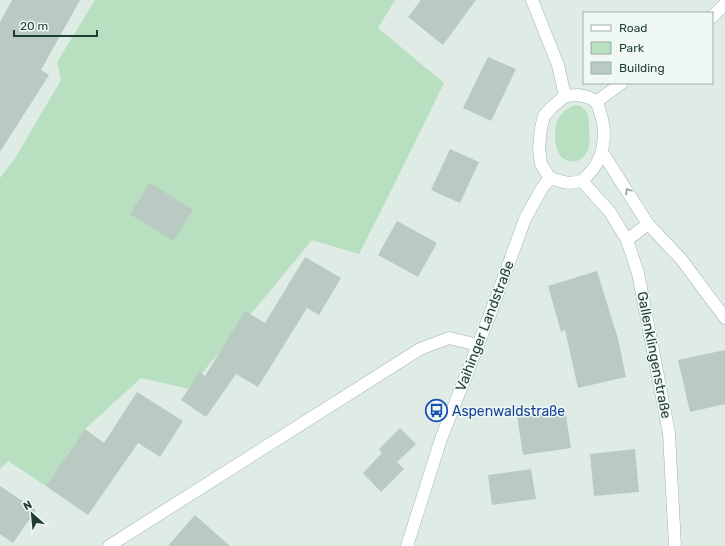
<svg xmlns="http://www.w3.org/2000/svg" width="725" height="546" font-family="Rubik,sans-serif">
<style>
.green{fill:#b7dfc0}
.building{fill:#b8cac1}
.lines{fill:none;stroke-linecap:round;stroke-linejoin:round}
.street-casing{stroke:#a2b4ad;stroke-width:13}
.secondary-casing{stroke:#a0bbb0;stroke-width:13}
.street{stroke:#fff;stroke-width:12}
.secondary{stroke:#fff;stroke-width:12}
.oneway{stroke:#8f9e9a}
.labels{text-anchor:middle;dominant-baseline:central;stroke-width:3;stroke-linejoin:round;paint-order:stroke}
.street-label{font-size:14px;fill:#1f3d34;stroke:#f0f8f4}
.transit-label{font-size:14px;fill:#164399;stroke:#f0f8f4;text-anchor:start}
</style>
<rect width="100%" height="100%" fill="#dfece6"/>
<!-- green -->
<g class="green">
<path d="M95 0H395L378 28 444 83 389 195 359 254 312 240 189 389 141 378 85 429 46 486 8 461 0 469V178L14 160 61 80 57 62Z"/>
<path d="M574 105C579 105 582 106 585 110 589 114 589 122 589 127 590 140 591 154 579 160 574 163 569 162 564 159 554 153 553 129 558 119 562 112 568 108 574 105Z"/>
</g>
<!-- building -->
<g class="building">
<path d="M12 0H80L41 70 49 75 0 152V22Z"/>
<path d="M421 0H476L443 45 408 17Z"/>
<path d="M488 57 516 69 491 121 463 108Z"/>
<path d="M450 149 479 162 460 203 431 190Z"/>
<path d="M150 183 193 210 173 241 130 214Z"/>
<path d="M397 221 437 243 418 277 378 255Z"/>
<path d="M305 257 341 278 319 315 307 308 258 387 236 374 206 417 181 400 200 372 205 376 245 311 265 323Z"/>
<path d="M597 271 618 339 626 377 578 388 565 330 561 332 548 286Z"/>
<path d="M725 350V404L690 412 678 360Z"/>
<path d="M137 392 183 421 160 457 138 443 88 515 46 486 85 429 104 443Z"/>
<path d="M565 409 571 448 523 455 517 416Z"/>
<path d="M400 428 416 444 397 462 404 469 381 492 363 473 382 453 379 449Z"/>
<path d="M635 449 639 492 594 496 590 454Z"/>
<path d="M531 469 536 499 492 505 488 475Z"/>
<path d="M0 486 36 510 13 543 0 534Z"/>
<path d="M195 515 230 546H168Z"/>
</g>
<g class="lines">
<defs>
<g id="street">
<path d="M532 0 558 65 565 96"/>
<path d="M602 152 648 224 681 259 725 318"/>
<path d="M582 181 610 212 627 240 638 273 669 433 675 546"/>
<path d="M627 240 648 224"/>
<path d="M109 546 420 349 449 338 478 345"/>
</g>
<g id="secondary">
<path d="M712 17 725 4"/>
<path d="M578 95C584 96 590 97 595 101 598 104 599 109 600 112 608 134 604 160 587 176 585 178 583 181 580 181 569 185 560 181 550 178L541 164 539 148 541 128 544 116 551 108 565 96Z"/>
<path d="M596 102 622 83"/>
<path d="M407 546 441 439 491 312 525 219 542 188 550 178"/>
</g>
</defs>
<!-- street casing -->
<use href="#street" class="street-casing"/>
<!-- secondary casing -->
<use href="#secondary" class="secondary-casing"/>
<!-- street -->
<use href="#street" class="street"/>
<!-- secondary -->
<use href="#secondary" class="secondary"/>
</g>
<!-- one-way arrows -->
<defs><path id="oneway-chevron" d="M-2-3.5L2.5 0L-2 3.5" fill="none" stroke-width="1.6" stroke-linecap="round" stroke-linejoin="round"/></defs>
<use class="oneway" href="#oneway-chevron" transform="translate(628 191) rotate(-122)"/>
<!-- icons -->
<defs>
<symbol id="bus-ring" viewBox="-11 -11 22 22"><circle r="9.5" fill="#f0f8f4" stroke="#1a4fb4" stroke-width="1.5"/><path d="M-5-6H5V4H4V6H2V4H-2V6H-4V4H-5ZM-3.5-4V0h7V-4ZM-3.5 1.2v1.5H-2V1.2ZM2 1.2v1.5H3.5V1.2Z" fill="#1a4fb4"/></symbol>
</defs>
<g fill-rule="evenodd">
<use href="#bus-ring" x="424" y="398" width="25" height="25"/>
</g>
<g class="labels">
<!-- street labels -->
<g class="street-label">
<text transform="translate(485 326) rotate(-69)">Vaihinger Landstraße</text>
<text transform="translate(654 355) rotate(79)">Gallenklingenstraße</text>
</g>
<!-- transit labels -->
<g class="transit-label">
<text x="452" y="411">Aspenwaldstraße</text>
</g>
</g>
<!-- legend -->
<rect x="583" y="12" width="130" height="72" fill="#f0f8f4" stroke="#9cada7"/>
<rect x="591" y="25" width="20" height="6" fill="#ffffff" stroke="#9cada7"/>
<text x="619" y="32" font-size="12" fill="#1f3d34">Road</text>
<rect x="591" y="42" width="20" height="12" fill="#b7dfc0" stroke="#9cada7"/>
<text x="619" y="52" font-size="12" fill="#1f3d34">Park</text>
<rect x="591" y="62" width="20" height="12" fill="#b8cac1" stroke="#9cada7"/>
<text x="619" y="72" font-size="12" fill="#1f3d34">Building</text>
<!-- north arrow -->
<g transform="translate(32 514) rotate(333)" stroke="#f0f8f4" stroke-width="3" paint-order="stroke">
<path d="M0-3L7 15L0 10L-7 15Z" fill="#1f3d34"/>
<text y="-6" font-size="11" font-weight="bold" text-anchor="middle" fill="#1f3d34">N</text>
</g>
<!-- scale -->
<path d="M14 30v6h83v-6" fill="none" stroke="#1f3d34" stroke-width="2"/>
<text x="20" y="30" font-size="12" fill="#1f3d34" stroke="#f0f8f4" stroke-width="3" paint-order="stroke">20 m</text>
</svg>
